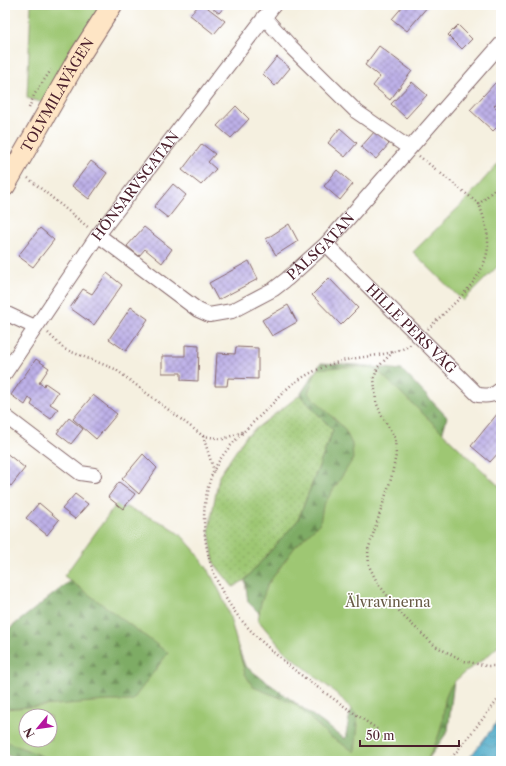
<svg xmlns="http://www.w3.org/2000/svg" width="506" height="766" font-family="'Libre Caslon Text',serif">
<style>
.grass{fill:url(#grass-dots);stroke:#74734f}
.forest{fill:url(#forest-firs);stroke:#646648;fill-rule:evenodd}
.park{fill:#9ec773;stroke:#74734f;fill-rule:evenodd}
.water{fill:url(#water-waves);stroke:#486378}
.building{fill:url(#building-cross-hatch)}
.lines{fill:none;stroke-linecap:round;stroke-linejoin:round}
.street-casing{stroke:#86686a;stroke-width:16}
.secondary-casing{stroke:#86686a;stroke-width:22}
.path{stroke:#86686a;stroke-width:2.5;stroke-dasharray:1 3;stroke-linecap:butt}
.street{stroke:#fff;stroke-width:14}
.secondary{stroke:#fee5c5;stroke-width:20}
.labels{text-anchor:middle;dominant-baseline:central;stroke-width:3.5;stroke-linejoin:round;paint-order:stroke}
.street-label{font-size:14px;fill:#4a1f2b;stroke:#fff}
.park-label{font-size:14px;fill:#675a44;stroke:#fff}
</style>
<defs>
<pattern id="grass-dots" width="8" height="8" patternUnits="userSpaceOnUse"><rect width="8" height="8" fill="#9ec773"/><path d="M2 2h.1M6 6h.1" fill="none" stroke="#8aaa64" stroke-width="1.8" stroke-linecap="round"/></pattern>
<pattern id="forest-firs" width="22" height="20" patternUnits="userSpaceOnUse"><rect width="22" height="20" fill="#7eac65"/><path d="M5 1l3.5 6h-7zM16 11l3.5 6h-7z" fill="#698b53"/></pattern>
<pattern id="water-waves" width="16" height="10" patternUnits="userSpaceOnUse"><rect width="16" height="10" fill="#47a7c6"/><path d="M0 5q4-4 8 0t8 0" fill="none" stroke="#3d87a1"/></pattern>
<pattern id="building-cross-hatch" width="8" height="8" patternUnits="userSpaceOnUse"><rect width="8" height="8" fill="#bdb1e8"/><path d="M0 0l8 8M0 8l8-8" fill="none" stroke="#9c8fbc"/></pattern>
</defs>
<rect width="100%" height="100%" fill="#fff"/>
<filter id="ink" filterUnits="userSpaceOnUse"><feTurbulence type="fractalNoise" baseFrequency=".025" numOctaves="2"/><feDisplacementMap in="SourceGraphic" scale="8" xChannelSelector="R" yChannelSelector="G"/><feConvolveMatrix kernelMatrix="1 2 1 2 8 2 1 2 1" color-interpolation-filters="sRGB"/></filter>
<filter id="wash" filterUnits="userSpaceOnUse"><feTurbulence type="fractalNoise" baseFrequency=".012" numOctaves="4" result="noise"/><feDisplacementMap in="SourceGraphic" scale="16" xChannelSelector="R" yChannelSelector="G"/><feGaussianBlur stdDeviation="0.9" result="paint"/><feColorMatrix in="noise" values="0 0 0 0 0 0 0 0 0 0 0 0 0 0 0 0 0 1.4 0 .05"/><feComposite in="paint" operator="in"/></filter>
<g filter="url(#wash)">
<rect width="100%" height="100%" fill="#f5f0e0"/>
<!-- grass -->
<path class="grass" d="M300 395 333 430 298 520 245 580 233 587 214 563 209 530 219 476 246 436Z"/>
<!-- forest -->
<path class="forest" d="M321 363 358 365 402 370 447 417 439 446 455 671 448 731 427 761H20L5 754V632L69 582 117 520 216 587 245 666 345 739 353 699 286 640 248 602 245 580 298 520 333 430 300 395ZM26 716H50V740H26Z"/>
<!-- park -->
<g class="park">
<path d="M31 5H102L44 103 27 98Z"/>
<path d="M501 160V263L463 301 413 252 464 202Z"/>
<path d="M342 367H363L378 371 501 488V642C488 661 464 668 450 687 442 699 445 713 441 726 439 738 432 750 427 761H54L5 741V709L106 701H132L168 653 64 576 117 503 165 524 182 536 196 552 209 571 221 594 230 617 245 674 253 687 295 704 329 736 355 752 358 725 356 714 337 694 283 650 258 620 261 603 268 584 295 547 320 523 323 506 353 459 352 444 344 428 308 393 317 369ZM26 716H50V740H26Z"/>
</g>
<!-- water -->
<path class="water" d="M501 717V761H467Z"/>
<g id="blocks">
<!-- building -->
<g class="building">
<path d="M199 5H204L225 21 214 34 190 15Z"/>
<path d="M208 5H226L219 13Z"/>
<path d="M404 5 428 6 407 31 392 19Z"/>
<path d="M458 25 472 39 462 49 448 35Z"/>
<path d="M379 46 412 71 390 100 373 86 380 77 365 65Z"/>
<path d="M277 57 290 68 275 86 263 74Z"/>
<path d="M412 82 427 95 406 118 391 104Z"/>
<path d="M496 82 501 87V98L494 106 501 112V123L493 131 470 110Z"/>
<path d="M236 106 249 119 231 138 217 126Z"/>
<path d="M340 128 357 143 345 157 328 143Z"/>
<path d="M375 131 389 144 376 159 361 147Z"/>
<path d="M202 144 215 154 208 162 216 169 201 185 182 170Z"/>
<path d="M91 161 107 173 89 199 72 186Z"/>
<path d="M337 170 353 184 340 200 324 186Z"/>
<path d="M173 184 186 195 168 218 154 207Z"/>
<path d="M289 224 298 241 276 255 266 239Z"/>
<path d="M144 227 172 249 162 263 145 249 139 256 127 246Z"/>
<path d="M40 228 54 240 33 267 18 256Z"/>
<path d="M249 261 258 279 218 300 209 283Z"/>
<path d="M107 273 122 285 94 325 70 308 83 289 92 294Z"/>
<path d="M329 278 358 308 341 325 312 295Z"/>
<path d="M288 305 297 322 272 336 262 320Z"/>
<path d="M131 307 148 319 126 351 109 339Z"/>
<path d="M185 345 199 346 198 381 181 380V373H162V356H185Z"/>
<path d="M236 347 258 348V379L228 378 227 386H215L217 353 235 354Z"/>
<path d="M36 359 49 368 39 383 44 386 45 383 58 392 50 404 58 409 51 419 31 405 33 401 29 398 25 405 11 395Z"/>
<path d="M93 395 117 414 96 439 73 419Z"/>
<path d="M498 413 501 415V450L490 462 471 446Z"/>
<path d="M69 418 83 429 71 444 57 433Z"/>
<path d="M5 452 25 468 11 486 5 481Z"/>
<path d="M143 454 157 468 139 494 122 479Z"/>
<path d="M119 482 135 494 123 509 108 497Z"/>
<path d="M75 494 88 504 75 519 62 509Z"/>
<path d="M39 503 59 520 47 535 26 518Z"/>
</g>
</g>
</g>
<g filter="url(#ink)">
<use href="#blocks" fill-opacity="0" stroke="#86686a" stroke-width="1"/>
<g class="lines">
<defs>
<g id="street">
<path d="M264 17 291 47 357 112 409 148"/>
<path id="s1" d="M98 235 198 310 209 315 232 311 274 289 287 279 326 244 501 44"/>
<path id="s2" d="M326 244 478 395C487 396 494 396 501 389"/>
<path d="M5 313 35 327"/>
<path id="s3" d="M5 373 98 235 274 5"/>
<path d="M5 416 80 473 94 475"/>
</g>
<g id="secondary">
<path id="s4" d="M5 186 77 60 112 5"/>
</g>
</defs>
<!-- street casing -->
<use href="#street" class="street-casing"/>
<!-- secondary casing -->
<use href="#secondary" class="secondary-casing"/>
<!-- path -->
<g class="path">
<path d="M29 108 34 95 51 70"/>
<path d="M419 156 479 204 501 183"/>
<path d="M28 178 89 228"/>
<path d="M428 329C451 305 490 277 488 240 487 227 483 215 479 204"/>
<path d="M48 333 64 349 115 369 203 436 223 439 245 431"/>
<path d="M393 352 378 367 374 378 376 402 382 416 395 438 396 455 391 479 368 550 369 566 377 582 402 615 435 646 464 661 487 666H501"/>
<path d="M203 436 214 471"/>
<path d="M377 729C330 696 281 665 243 622 208 582 193 522 213 472 224 448 248 428 266 410 275 402 284 390 294 383 310 372 328 364 346 360 363 356 398 355 411 344"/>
<path d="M449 761 501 696"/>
</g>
<!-- street -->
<use href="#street" class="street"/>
<!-- secondary -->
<use href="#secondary" class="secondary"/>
</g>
</g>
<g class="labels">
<!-- street labels -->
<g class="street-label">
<text stroke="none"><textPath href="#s4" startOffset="105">TOLVMILAVÄGEN</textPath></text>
<text stroke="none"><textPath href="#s3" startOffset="228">HÖNSARVSGATAN</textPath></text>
<text stroke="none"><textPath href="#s1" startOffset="271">PÅLSGATAN</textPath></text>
<text stroke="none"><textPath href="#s2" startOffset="120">HILLE PERS VÄG</textPath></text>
</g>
<!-- park labels -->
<g class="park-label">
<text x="388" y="602">Älvravinerna</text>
</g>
</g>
<!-- margin -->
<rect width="506" height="766" fill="none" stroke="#fff" stroke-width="20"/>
<!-- north arrow -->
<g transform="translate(38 728) rotate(241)"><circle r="19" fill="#ffffff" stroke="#b7a5aa"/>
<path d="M0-3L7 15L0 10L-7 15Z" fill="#b5179e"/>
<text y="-6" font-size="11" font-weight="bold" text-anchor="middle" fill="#4a1f2b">N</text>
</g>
<!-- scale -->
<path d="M360 740v6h99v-6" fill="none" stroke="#4a1f2b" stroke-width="2"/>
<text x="366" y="740" font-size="12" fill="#4a1f2b" stroke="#ffffff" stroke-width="3" paint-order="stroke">50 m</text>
</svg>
